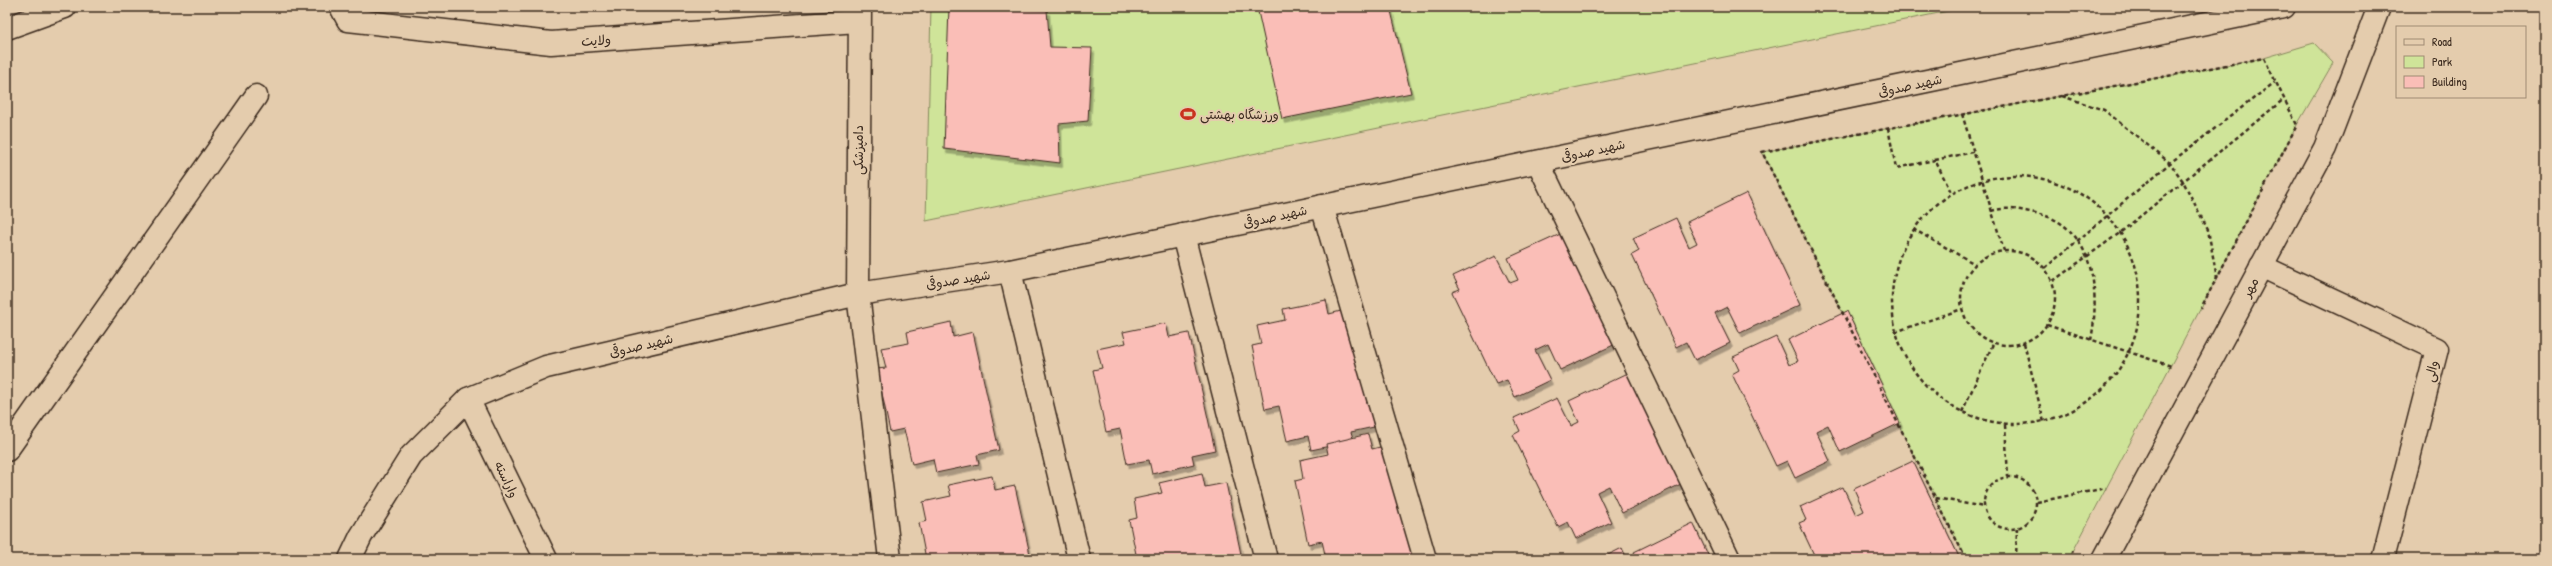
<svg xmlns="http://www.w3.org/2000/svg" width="2552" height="566" font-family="'Patrick Hand','Playpen Sans Arabic',sans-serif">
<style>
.green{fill:#cfe499;stroke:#85875c}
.building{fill:#fabeb7;stroke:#3b2a1e;filter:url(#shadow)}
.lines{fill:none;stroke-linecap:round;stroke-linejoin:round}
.minor-casing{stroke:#3b2a1e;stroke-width:25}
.path{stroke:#3b2a1e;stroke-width:2.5;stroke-dasharray:4 3;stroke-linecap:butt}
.minor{stroke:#e4ccad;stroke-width:22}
.labels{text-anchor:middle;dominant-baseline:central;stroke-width:4;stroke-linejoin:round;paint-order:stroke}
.street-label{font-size:13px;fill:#3b2a1e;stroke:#e4ccad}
.poi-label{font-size:13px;fill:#3b2a1e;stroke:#e4ccad;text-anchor:start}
</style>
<defs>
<filter id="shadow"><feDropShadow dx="2.5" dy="4.5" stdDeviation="0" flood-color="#0004"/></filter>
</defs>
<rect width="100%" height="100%" fill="#e4ccad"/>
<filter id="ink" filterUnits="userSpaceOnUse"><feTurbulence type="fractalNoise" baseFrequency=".025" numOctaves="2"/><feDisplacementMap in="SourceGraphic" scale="8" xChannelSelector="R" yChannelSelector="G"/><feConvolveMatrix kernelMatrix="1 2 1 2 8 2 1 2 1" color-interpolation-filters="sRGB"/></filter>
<g filter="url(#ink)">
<!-- green -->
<g class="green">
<path d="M931 7H1968L926 221Z"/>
<path d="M2314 43 2333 63 2297 125 2069 559H1966L1762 152 2264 58Z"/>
</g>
<!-- building -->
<g class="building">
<path d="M949 7 1047 10 1050 47 1092 48 1088 121 1059 124 1060 163 944 149Z"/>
<path d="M1257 7H1390L1411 93 1282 119Z"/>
<path d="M1747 193 1800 305 1740 333 1727 307 1715 313 1730 343 1695 360 1686 342 1676 347 1632 255 1639 251 1633 238 1676 218 1689 247 1697 243 1687 222Z"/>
<path d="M1567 231 1620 342 1560 370 1548 344 1535 350 1550 380 1515 397 1507 380 1496 384 1452 292 1460 289 1453 276 1496 256 1510 283 1518 280 1508 258Z"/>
<path d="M1326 300 1329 314 1349 309 1374 427 1351 432 1354 441 1311 450 1308 436 1287 441 1279 406 1265 409 1252 346 1261 344 1257 326 1285 320 1283 309Z"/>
<path d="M1847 311 1900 423 1840 452 1828 425 1816 431 1830 461 1795 478 1787 461 1776 466 1732 374 1739 370 1733 357 1776 337 1789 365 1798 361 1788 340Z"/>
<path d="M951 322 953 337 973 332 999 450 977 455 979 464 936 473 933 459 912 464 904 429 890 432 877 369 886 368 881 348 909 343 907 332Z"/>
<path d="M1166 323 1169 337 1189 333 1215 450 1192 455 1194 464 1152 474 1149 460 1127 464 1120 429 1106 432 1093 370 1102 368 1097 349 1126 343 1123 332Z"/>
<path d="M1628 373 1681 484 1622 513 1609 486 1597 492 1611 522 1576 539 1568 522 1558 527 1513 435 1520 431 1514 418 1557 398 1571 426 1579 422 1569 401Z"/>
<path d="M1368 434 1372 449 1392 444 1416 559H1326L1322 541 1308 544 1295 481 1303 479 1300 460 1328 454 1326 444Z"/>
<path d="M1913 461 1960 559H1816L1799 523 1806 520 1800 507 1843 487 1856 515 1864 511 1854 489Z"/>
<path d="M1202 473 1205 487 1226 483 1242 559H1137L1129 520 1137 518 1134 499 1162 493 1159 483Z"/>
<path d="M992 476 995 490 1015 486 1031 559H926L919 523 927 521 923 502 951 496 948 485Z"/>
<path d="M1693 523 1710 559H1637L1634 552Z"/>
<path d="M1622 548 1627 559H1600Z"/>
</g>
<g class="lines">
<defs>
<g id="minor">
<path d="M341 7 348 20 551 43 858 21"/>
<path d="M860 7 858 294 890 559"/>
<path d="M7 28 65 7"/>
<path d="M1538 162 1729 559"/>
<path d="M1322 206 1425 559"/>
<path d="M1183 235 1266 559"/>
<path d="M2261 266 2437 349 2383 559"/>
<path d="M1010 271 1079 559"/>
<path d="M468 399 546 559"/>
<path d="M7 450 256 96"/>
<path d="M350 559 361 536 411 456 468 399 546 367 858 294 1010 271 2284 7"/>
<path d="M2104 559 2325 148 2379 7"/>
</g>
</defs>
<!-- minor casing -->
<use href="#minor" class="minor-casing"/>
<!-- path -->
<g class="path">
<path d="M2062 96 2104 110 2170 163 2183 181 2208 230 2217 278"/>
<path d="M1962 114 2004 251"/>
<path d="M1888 128 1896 168 1935 160 1951 192"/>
<path d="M1935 160 1973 152"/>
<circle cx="2016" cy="300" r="124"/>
<path d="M1991 211C2005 207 2017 209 2030 212 2093 221 2101 289 2091 340"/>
<path d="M1913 229 1975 264"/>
<circle cx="2008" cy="298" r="47"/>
<path d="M2045 268 2170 163 2275 82"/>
<path d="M2053 281 2121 232 2284 99"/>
<path d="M2047 325 2171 366"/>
<path d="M1895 332 1962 309"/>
<path d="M2024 343 2044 422"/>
<path d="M1962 412 1993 344"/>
<path d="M2005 425 2008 476"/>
<circle cx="2010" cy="503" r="26"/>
<path d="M1936 498 1984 507"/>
<path d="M2037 502 2106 488"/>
<path d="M1966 559 1762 152 2264 58 2297 125 2201 308"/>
<path d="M2016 559 2017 528"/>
<path d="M2069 559 2073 551"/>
</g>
<!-- minor -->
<use href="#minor" class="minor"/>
</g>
</g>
<!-- icons -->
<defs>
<symbol id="stadium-bare" viewBox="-9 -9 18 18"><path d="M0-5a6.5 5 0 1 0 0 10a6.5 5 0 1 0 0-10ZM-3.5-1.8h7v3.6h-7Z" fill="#c8321e" stroke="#e4ccad" stroke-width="2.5" paint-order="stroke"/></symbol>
</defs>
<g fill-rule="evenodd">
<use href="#stadium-bare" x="1177" y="103" width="22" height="22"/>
</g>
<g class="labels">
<!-- street labels -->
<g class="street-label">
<text transform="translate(596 40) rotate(-4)">ولایت</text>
<text transform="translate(1910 85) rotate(-12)">شهید صدوقی</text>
<text transform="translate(858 150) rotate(-90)">دامپزشکی</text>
<text transform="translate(1593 150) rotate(-12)">شهید صدوقی</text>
<text transform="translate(1275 216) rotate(-12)">شهید صدوقی</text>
<text transform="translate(958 279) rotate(-9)">شهید صدوقی</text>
<text transform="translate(2250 287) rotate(-62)">مهر</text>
<text transform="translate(641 345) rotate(-13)">شهید صدوقی</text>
<text transform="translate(2431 371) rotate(-76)">والی</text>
<text transform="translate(507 479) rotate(64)">واراسته</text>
</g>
<!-- poi labels -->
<g class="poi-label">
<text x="1200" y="114">ورزشگاه بهشتی</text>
</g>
</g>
<!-- margin -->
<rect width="2552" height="566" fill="none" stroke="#e4ccad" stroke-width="24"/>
<rect x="12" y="12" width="2528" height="542" fill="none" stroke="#3b2a1e" stroke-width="1.5" filter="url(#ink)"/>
<!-- legend -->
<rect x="2396" y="26" width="130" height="72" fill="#e4ccad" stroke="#a08b74"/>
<rect x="2404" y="39" width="20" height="6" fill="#e4ccad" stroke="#a08b74"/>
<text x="2432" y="46" font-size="12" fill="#3b2a1e">Road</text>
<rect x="2404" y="56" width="20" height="12" fill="#cfe499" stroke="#a08b74"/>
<text x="2432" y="66" font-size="12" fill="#3b2a1e">Park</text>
<rect x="2404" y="76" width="20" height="12" fill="#fabeb7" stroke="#a08b74"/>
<text x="2432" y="86" font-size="12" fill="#3b2a1e">Building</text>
</svg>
